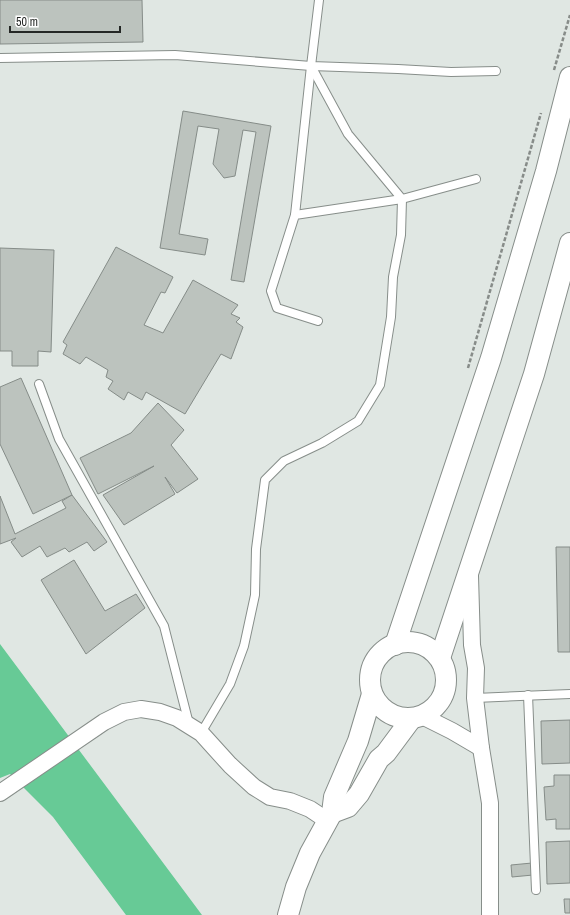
<svg xmlns="http://www.w3.org/2000/svg" width="570" height="915" font-family="'Archivo Narrow',sans-serif">
<style>
.water{fill:#67ca96}
.building{fill:#bcc3be;stroke:#858c88}
.lines{fill:none;stroke-linecap:round;stroke-linejoin:round}
.service-casing{stroke:#878e8a;stroke-width:10}
.minor-casing{stroke:#878e8a;stroke-width:18}
.tertiary-casing{stroke:#878e8a;stroke-width:22}
.path{stroke:#878c89;stroke-width:2.5;stroke-dasharray:4 2;stroke-linecap:butt}
.service{stroke:#fff;stroke-width:8}
.minor{stroke:#fff;stroke-width:16}
.tertiary{stroke:#fff;stroke-width:20}
</style>
<rect width="100%" height="100%" fill="#e0e7e3"/>
<!-- water -->
<path class="water" d="M0 644 202 915H126L53 817 10 774 0 778Z"/>
<!-- building -->
<g class="building">
<path d="M0 0H142L143 42 0 44Z"/>
<path d="M183 111 271 126 244 282 231 280 256 132 243 130 235 176 224 178 213 164 219 129 198 126 179 234 208 239 205 255 160 248Z"/>
<path d="M116 247 173 277 165 293 161 292 144 325 163 333 193 280 238 305 231 314 240 318 236 322 243 327 231 359 221 354 185 414 146 392 142 400 128 392 124 400 108 389 113 381 106 377 108 370 86 357 80 364 63 354 67 345 63 342Z"/>
<path d="M0 248 54 250 51 352 38 351V366H12V351H0Z"/>
<path d="M21 378 72 495 33 514 0 444V387Z"/>
<path d="M158 403 184 430 171 445 198 479 177 493 165 477 175 494 124 525 103 495 154 466 98 494 80 458 131 433Z"/>
<path d="M72 495 107 542 94 551 87 542 69 552 65 548 47 557 40 546 22 557 11 542 16 538 0 544V496L15 534 66 508 62 501Z"/>
<path d="M556 547H570V652H558Z"/>
<path d="M74 560 105 611 136 594 145 608 86 654 41 580Z"/>
<path d="M570 720V763L542 764 541 721Z"/>
<path d="M554 775H570V829H556V819L546 820 544 787 554 786Z"/>
<path d="M570 841V883L547 884 546 842Z"/>
<path d="M532 863 533 875 512 877 511 865Z"/>
<path d="M564 899H570V913H565Z"/>
</g>
<g class="lines">
<defs>
<g id="service">
<path d="M319 0 311 66 398 69 451 72 496 71"/>
<path d="M0 58 175 55 311 66 348 134 402 199 476 179"/>
<path d="M295 215 311 66"/>
<path d="M39 384 59 439 164 626 189 724"/>
<path d="M528 695 536 890"/>
<path d="M475 698 570 694"/>
<path d="M201 733 230 684 244 646 255 595 256 549 265 480 284 461 322 443 358 421 380 385 391 317 393 277 401 235 402 199 295 215 271 291 277 308 318 321"/>
</g>
<g id="minor">
<path d="M470 576 472 645 476 668 475 698 481 748 490 803V915"/>
<path d="M422 716 452 731 481 748"/>
<path d="M0 793 104 722 124 712 141 709 160 712 177 718 201 733 230 765 254 787 270 797 290 801 310 809 328 821"/>
</g>
<g id="tertiary">
<circle cx="408" cy="680" r="38"/>
<path d="M395 645 491 358 546 171 570 77"/>
<path d="M440 658 534 374 570 243"/>
<path d="M332 813 348 807 359 794 379 759 386 753 412 718"/>
<path d="M288 915 296 887 310 853 332 813 334 797 358 741 372 694"/>
</g>
</defs>
<!-- service casing -->
<use href="#service" class="service-casing"/>
<!-- minor casing -->
<use href="#minor" class="minor-casing"/>
<!-- tertiary casing -->
<use href="#tertiary" class="tertiary-casing"/>
<!-- path -->
<g class="path">
<path d="M554 70 570 15"/>
<path d="M468 368 541 113"/>
</g>
<!-- service -->
<use href="#service" class="service"/>
<!-- minor -->
<use href="#minor" class="minor"/>
<!-- tertiary -->
<use href="#tertiary" class="tertiary"/>
</g>
<!-- scale -->
<path d="M10 26v6h110v-6" fill="none" stroke="#242725" stroke-width="2"/>
<text x="16" y="26" font-size="12" fill="#242725" stroke="#ffffff" stroke-width="3" paint-order="stroke">50 m</text>
</svg>
